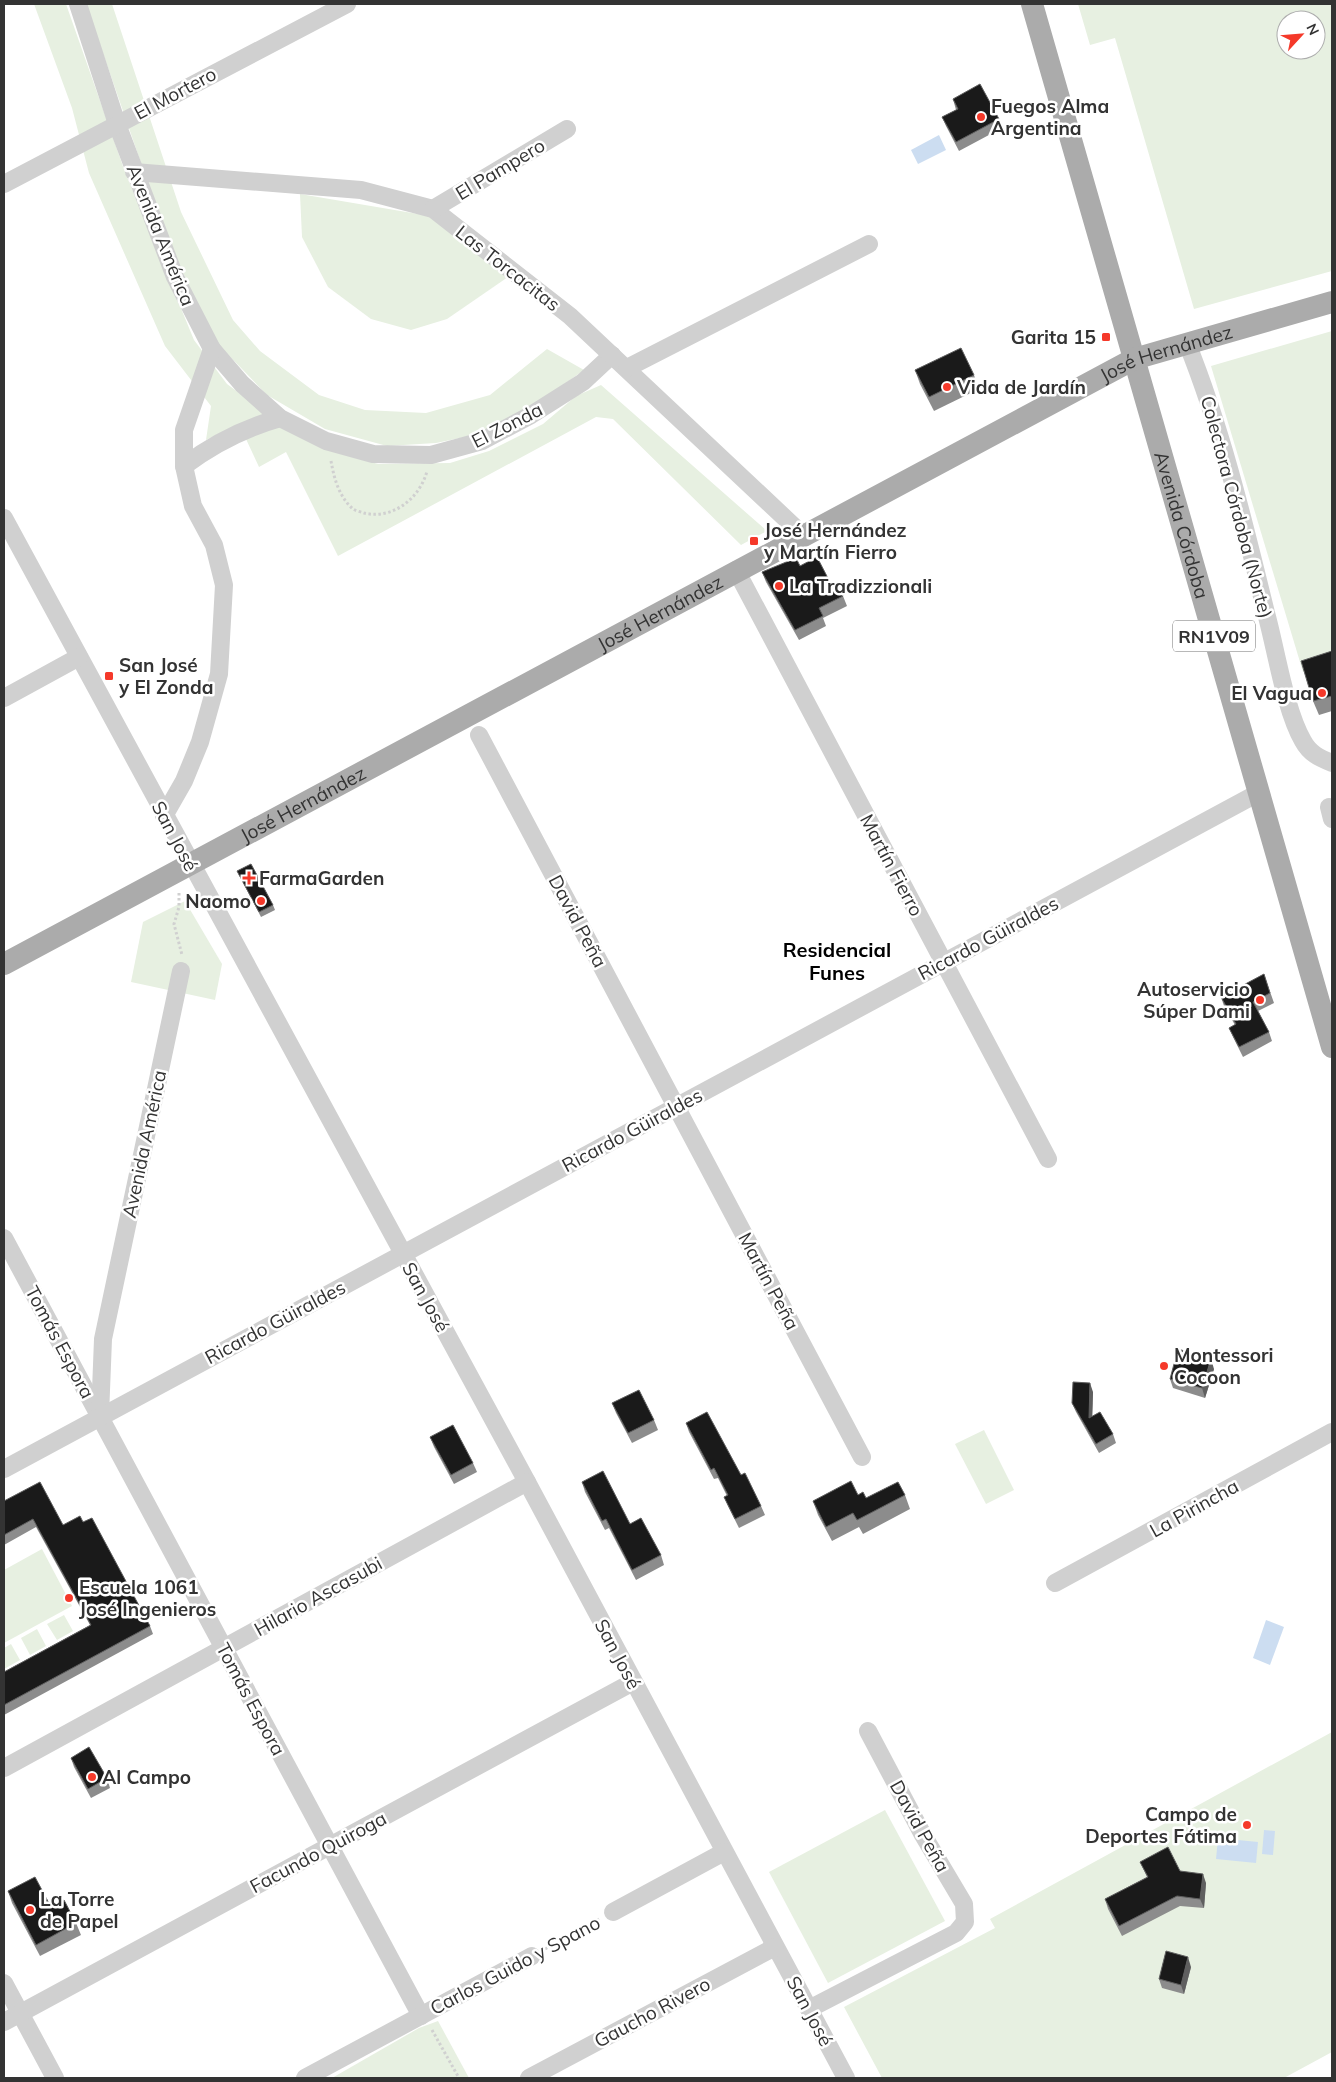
<svg xmlns="http://www.w3.org/2000/svg" width="1336" height="2082" font-family="Mulish,sans-serif">
<style>
.green{fill:#e7f0e1;fill-rule:evenodd}
.water{fill:#ccddf1}
.lines{fill:none;stroke-linecap:round;stroke-linejoin:round}
.path{stroke:#d0d0d0;stroke-width:3;stroke-dasharray:2.5 2.5;stroke-linecap:butt}
.minor{stroke:#d0d0d0;stroke-width:18}
.major{stroke:#ababab;stroke-width:22}
.wall{fill:#8c8c8c}
.shaded-wall{fill:#5f5f5f}
.building{fill:#1a1a1a;stroke:#5f5f5f}
.poi-dot{fill:#f5392a;stroke:#fff;stroke-width:2}
.labels{text-anchor:middle;dominant-baseline:central;stroke-width:5;stroke-linejoin:round;paint-order:stroke}
.shield{fill:#fff;stroke:#707070;stroke-width:1}
.shield-label{font-size:18px;font-weight:bold;fill:#333}
.street-label{font-size:19px;fill:#333;stroke:#fff}
.poi-label{font-size:19px;font-weight:bold;fill:#333;stroke:#fff;text-anchor:start}
.neighbourhood-label{font-size:20px;font-weight:bold;fill:#000;stroke:#fff}
</style>
<rect width="100%" height="100%" fill="#fff"/>
<!-- green -->
<g class="green">
<path d="M34 4H66L125 172 194 340 227 384 296 435 346 455 378 464 450 463 489 451 543 424 576 396 601 385 767 531 741 545 613 419 596 417 338 556 286 452 259 467 239 424 206 440 211 406 165 346 89 173 72 108Z"/>
<path d="M86 4H112L181 212 233 320 260 351 319 395 365 410 426 413 490 395 547 349 584 370 549 395 484 433 436 443 387 446 325 429 267 395 215 341 168 241Z"/>
<path d="M1078 4H1332V271L1194 309 1115 38 1090 45ZM1286 20H1316V50H1286Z"/>
<path d="M300 194 430 216 508 277 447 319 411 330 371 319 328 287 302 237Z"/>
<path d="M1332 331V663L1303 672 1211 366Z"/>
<path d="M185 901 222 964 215 1000 131 982 143 922Z"/>
<path d="M984 1430 1014 1490 986 1504 955 1444Z"/>
<path d="M42 1549 72 1606 4 1643V1570Z"/>
<path d="M64 1615 73 1631 57 1640 47 1624Z"/>
<path d="M37 1629 46 1646 30 1655 21 1638Z"/>
<path d="M11 1644 20 1660 4 1669V1648Z"/>
<path d="M1332 1732V2052L1284 2078H882L844 2007 995 1928 990 1919Z"/>
<path d="M885 1810 945 1921 828 1983 769 1872Z"/>
<path d="M438 2021 469 2078H332L419 2028Z"/>
</g>
<!-- water -->
<g class="water">
<path d="M939 135 946 150 918 164 911 150Z"/>
<path d="M1266 1620 1284 1627 1270 1665 1253 1658Z"/>
<path d="M1264 1830 1275 1831 1273 1855 1262 1854Z"/>
<path d="M1218 1838 1258 1842 1256 1863 1216 1859Z"/>
</g>
<g class="lines">
<!-- path -->
<g class="path">
<path d="M331 461C334 478 339 497 353 509 356 511 361 512 364 513 393 520 420 498 427 471"/>
<path d="M179 893V907L174 924 182 955"/>
<path d="M545 1949 599 1919"/>
<path d="M432 2030 459 2078"/>
</g>
<!-- minor -->
<g class="minor">
<path d="M78 4 117 124 175 277 212 349 242 384 280 418 326 441 373 454 431 455 482 441 531 415 583 382 612 355"/>
<path d="M134 172 361 190 433 209 570 316 803 535"/>
<path d="M4 184 347 4"/>
<path d="M433 209 567 129"/>
<path d="M1187 343C1222 430 1244 523 1266 613 1276 649 1285 710 1303 741 1310 754 1320 758 1332 763"/>
<path d="M627 368 869 244"/>
<path d="M184 466C213 444 245 428 280 418"/>
<path d="M4 518 527 1482 846 2078"/>
<path d="M736 570 1048 1159"/>
<path d="M4 698 79 657"/>
<path d="M479 735 862 1457"/>
<path d="M1329 807 1332 819"/>
<path d="M164 816 184 781 200 742 219 674 224 585 214 545 193 506 184 466V430L212 349"/>
<path d="M4 1238 421 2016"/>
<path d="M100 1416 103 1339 181 971"/>
<path d="M4 1469 1260 792"/>
<path d="M1055 1583 1332 1432"/>
<path d="M4 1768 527 1482"/>
<path d="M613 1912 724 1852"/>
<path d="M4 1983 55 2078"/>
<path d="M809 2009 956 1933 965 1922 964 1904 923 1835 868 1731"/>
<path d="M4 2022 633 1682"/>
<path d="M305 2078 532 1956"/>
<path d="M529 2078 775 1947"/>
</g>
<!-- major -->
<g class="major">
<path id="s1" d="M1032 4 1332 1047"/>
<path id="s2" d="M4 964 1134 359 1332 302"/>
</g>
</g>
<!-- wall -->
<g class="wall">
<path d="M953 99 999 119 1002 128 959 151 946 126 942 117 956 110Z"/>
<path d="M915 370 974 375 979 389 934 411 920 384Z"/>
<path d="M800 566 831 584 843 596 847 606 823 618 826 626 799 640 766 582 762 572Z"/>
<path d="M1332 651V711L1319 715 1313 701Z"/>
<path d="M237 871 273 905 275 910 261 917Z"/>
<path d="M1264 974 1274 1003 1258 1011 1269 1032 1272 1041 1243 1057 1233 1037 1229 1028 1235 1025 1224 1006 1221 997Z"/>
<path d="M1214 1369 1205 1398 1173 1388 1170 1379Z"/>
<path d="M1093 1392 1092 1416 1113 1434 1116 1443 1099 1453 1076 1412 1072 1403Z"/>
<path d="M612 1403 654 1420 658 1430 632 1443 616 1413Z"/>
<path d="M686 1423 741 1475 761 1506 765 1515 739 1528 728 1506 724 1497 727 1496 718 1478 714 1479 689 1432Z"/>
<path d="M430 1437 473 1463 477 1472 454 1484 434 1447Z"/>
<path d="M582 1482 630 1524 661 1555 664 1565 636 1580 609 1528 605 1530 585 1492Z"/>
<path d="M858 1495 866 1498 905 1495 910 1509 863 1534 859 1527 832 1541 818 1515 813 1501Z"/>
<path d="M4 1501 63 1525 83 1522 150 1626 153 1634 4 1715V1672L90 1625 36 1527 4 1545Z"/>
<path d="M71 1758 107 1778 110 1788 91 1798 74 1767Z"/>
<path d="M1140 1862 1180 1871 1206 1883 1204 1908 1180 1906 1122 1936 1108 1909 1105 1899 1147 1877Z"/>
<path d="M8 1891 76 1923 81 1935 40 1956 12 1903Z"/>
<path d="M1191 1967 1184 1994 1162 1988 1159 1979Z"/>
</g>
<!-- shaded-wall -->
<g class="shaded-wall">
<path d="M1211 1359 1214 1369 1205 1398 1202 1388Z"/>
<path d="M1090 1383 1093 1392 1092 1427 1089 1418Z"/>
<path d="M1203 1874 1206 1883 1204 1908 1200 1899Z"/>
<path d="M1188 1957 1191 1967 1184 1994 1181 1985Z"/>
</g>
<!-- building -->
<g class="building">
<path d="M980 84 999 119 956 142 942 117 958 109 953 99Z"/>
<path d="M961 348 974 375 929 397 915 370Z"/>
<path d="M817 557 831 584 836 582 843 596 819 608 823 616 795 630 762 572 796 558 800 566Z"/>
<path d="M1332 651V696L1313 701 1301 661Z"/>
<path d="M251 864 273 905 259 912 237 871Z"/>
<path d="M1264 974 1270 993 1253 1002 1269 1032 1239 1047 1229 1028 1236 1024 1221 997Z"/>
<path d="M1178 1349 1211 1359 1202 1388 1170 1379Z"/>
<path d="M1073 1382 1090 1383 1089 1418 1100 1412 1113 1434 1096 1444 1072 1403Z"/>
<path d="M639 1390 654 1420 628 1433 612 1403Z"/>
<path d="M707 1412 741 1475 745 1473 761 1506 735 1519 724 1497 728 1495 714 1468 711 1470 686 1423Z"/>
<path d="M453 1425 473 1463 451 1475 430 1437Z"/>
<path d="M603 1471 630 1524 641 1518 661 1555 632 1570 606 1519 602 1521 582 1482Z"/>
<path d="M851 1481 858 1495 863 1492 866 1498 898 1482 905 1495 857 1520 853 1513 826 1527 813 1501Z"/>
<path d="M40 1482 63 1525 80 1516 83 1522 92 1518 150 1626 4 1705V1672L91 1625 33 1519 4 1535V1501Z"/>
<path d="M89 1747 107 1778 88 1789 71 1758Z"/>
<path d="M1168 1847 1180 1871 1203 1874 1200 1899 1177 1896 1119 1926 1105 1899 1148 1877 1140 1862Z"/>
<path d="M35 1877 51 1907 64 1900 76 1923 36 1945 8 1891Z"/>
<path d="M1166 1951 1188 1957 1181 1985 1159 1979Z"/>
</g>
<!-- markers -->
<g class="poi-dot">
<circle cx="981" cy="117" r="5"/>
<rect x="1101" y="332" width="10" height="10" rx="2.5"/>
<circle cx="947" cy="387" r="5"/>
<rect x="749" y="536" width="10" height="10" rx="2.5"/>
<circle cx="779" cy="586" r="5"/>
<rect x="104" y="671" width="10" height="10" rx="2.5"/>
<circle cx="1322" cy="693" r="5"/>
<path d="M246.5 870.5h5v5h5v5h-5v5h-5v-5h-5v-5h5z"/>
<circle cx="261" cy="901" r="5"/>
<circle cx="1260" cy="1000" r="5"/>
<circle cx="1164" cy="1366" r="5"/>
<circle cx="69" cy="1598" r="5"/>
<circle cx="92" cy="1777" r="5"/>
<circle cx="1247" cy="1825" r="5"/>
<circle cx="30" cy="1910" r="5"/>
</g>
<g class="labels">
<!-- shield labels -->
<rect class="shield" x="1173" y="620.5" width="82" height="31" rx="4"/>
<g class="shield-label">
<text x="1214" y="636">RN1V09</text>
</g>
<!-- street labels -->
<g class="street-label">
<text transform="translate(175 93) rotate(-28)">El Mortero</text>
<text transform="translate(500 169) rotate(-31)">El Pampero</text>
<text transform="translate(161 235) rotate(68)">Avenida América</text>
<text transform="translate(508 268) rotate(38)">Las Torcacitas</text>
<text stroke="none"><textPath href="#s2" startOffset="1314">José Hernández</textPath></text>
<text transform="translate(507 425) rotate(-27)">El Zonda</text>
<text transform="translate(1237 507) rotate(75)">Colectora Córdoba (Norte)</text>
<text stroke="none"><textPath href="#s1" startOffset="542">Avenida Córdoba</textPath></text>
<text stroke="none"><textPath href="#s2" startOffset="744">José Hernández</textPath></text>
<text stroke="none"><textPath href="#s2" startOffset="339">José Hernández</textPath></text>
<text transform="translate(175 836) rotate(62)">San José</text>
<text transform="translate(892 865) rotate(62)">Martín Fierro</text>
<text transform="translate(578 921) rotate(62)">David Peña</text>
<text transform="translate(988 938) rotate(-28)">Ricardo Güiraldes</text>
<text transform="translate(632 1130) rotate(-28)">Ricardo Güiraldes</text>
<text transform="translate(144 1144) rotate(-78)">Avenida América</text>
<text transform="translate(769 1281) rotate(62)">Martín Peña</text>
<text transform="translate(426 1297) rotate(61)">San José</text>
<text transform="translate(275 1322) rotate(-28)">Ricardo Güiraldes</text>
<text transform="translate(60 1342) rotate(62)">Tomás Espora</text>
<text transform="translate(1194 1508) rotate(-29)">La Pirincha</text>
<text transform="translate(318 1596) rotate(-29)">Hilario Ascasubi</text>
<text transform="translate(618 1654) rotate(62)">San José</text>
<text transform="translate(251 1699) rotate(62)">Tomás Espora</text>
<text transform="translate(920 1826) rotate(61)">David Peña</text>
<text transform="translate(318 1852) rotate(-28)">Facundo Quiroga</text>
<text transform="translate(515 1965) rotate(-28)">Carlos Guido y Spano</text>
<text transform="translate(810 2011) rotate(62)">San José</text>
<text transform="translate(652 2012) rotate(-28)">Gaucho Rivero</text>
</g>
<!-- poi labels -->
<g class="poi-label">
<text x="991" y="106">Fuegos Alma<tspan x="991" dy="22">Argentina</tspan></text>
<text x="1096" y="337" text-anchor="end">Garita 15</text>
<text x="957" y="387">Vida de Jardín</text>
<text x="764" y="530">José Hernández<tspan x="764" dy="22">y Martín Fierro</tspan></text>
<text x="789" y="586">La Tradizzionali</text>
<text x="119" y="665">San José<tspan x="119" dy="22">y El Zonda</tspan></text>
<text x="1312" y="693" text-anchor="end">El Vagua</text>
<text x="259" y="878">FarmaGarden</text>
<text x="251" y="901" text-anchor="end">Naomo</text>
<text x="1250" y="989" text-anchor="end">Autoservicio<tspan x="1250" dy="22">Súper Dami</tspan></text>
<text x="1174" y="1355">Montessori<tspan x="1174" dy="22">Cocoon</tspan></text>
<text x="79" y="1587">Escuela 1061<tspan x="79" dy="22">José Ingenieros</tspan></text>
<text x="102" y="1777">Al Campo</text>
<text x="1237" y="1814" text-anchor="end">Campo de<tspan x="1237" dy="22">Deportes Fátima</tspan></text>
<text x="40" y="1899">La Torre<tspan x="40" dy="22">de Papel</tspan></text>
</g>
<!-- neighbourhood labels -->
<g class="neighbourhood-label">
<text x="837" y="949">Residencial<tspan x="837" dy="23">Funes</tspan></text>
</g>
</g>
<!-- border -->
<rect width="1336" height="2082" fill="none" stroke="#333333" stroke-width="10"/>
<!-- north arrow -->
<g transform="translate(1301 35) rotate(64)"><circle r="24" fill="#ffffff" stroke="#adadad"/>
<path d="M0-4L9 19L0 12L-9 19Z" fill="#f5392a"/>
<text y="-8" font-size="14" font-weight="bold" text-anchor="middle" fill="#333333">N</text>
</g>
</svg>
